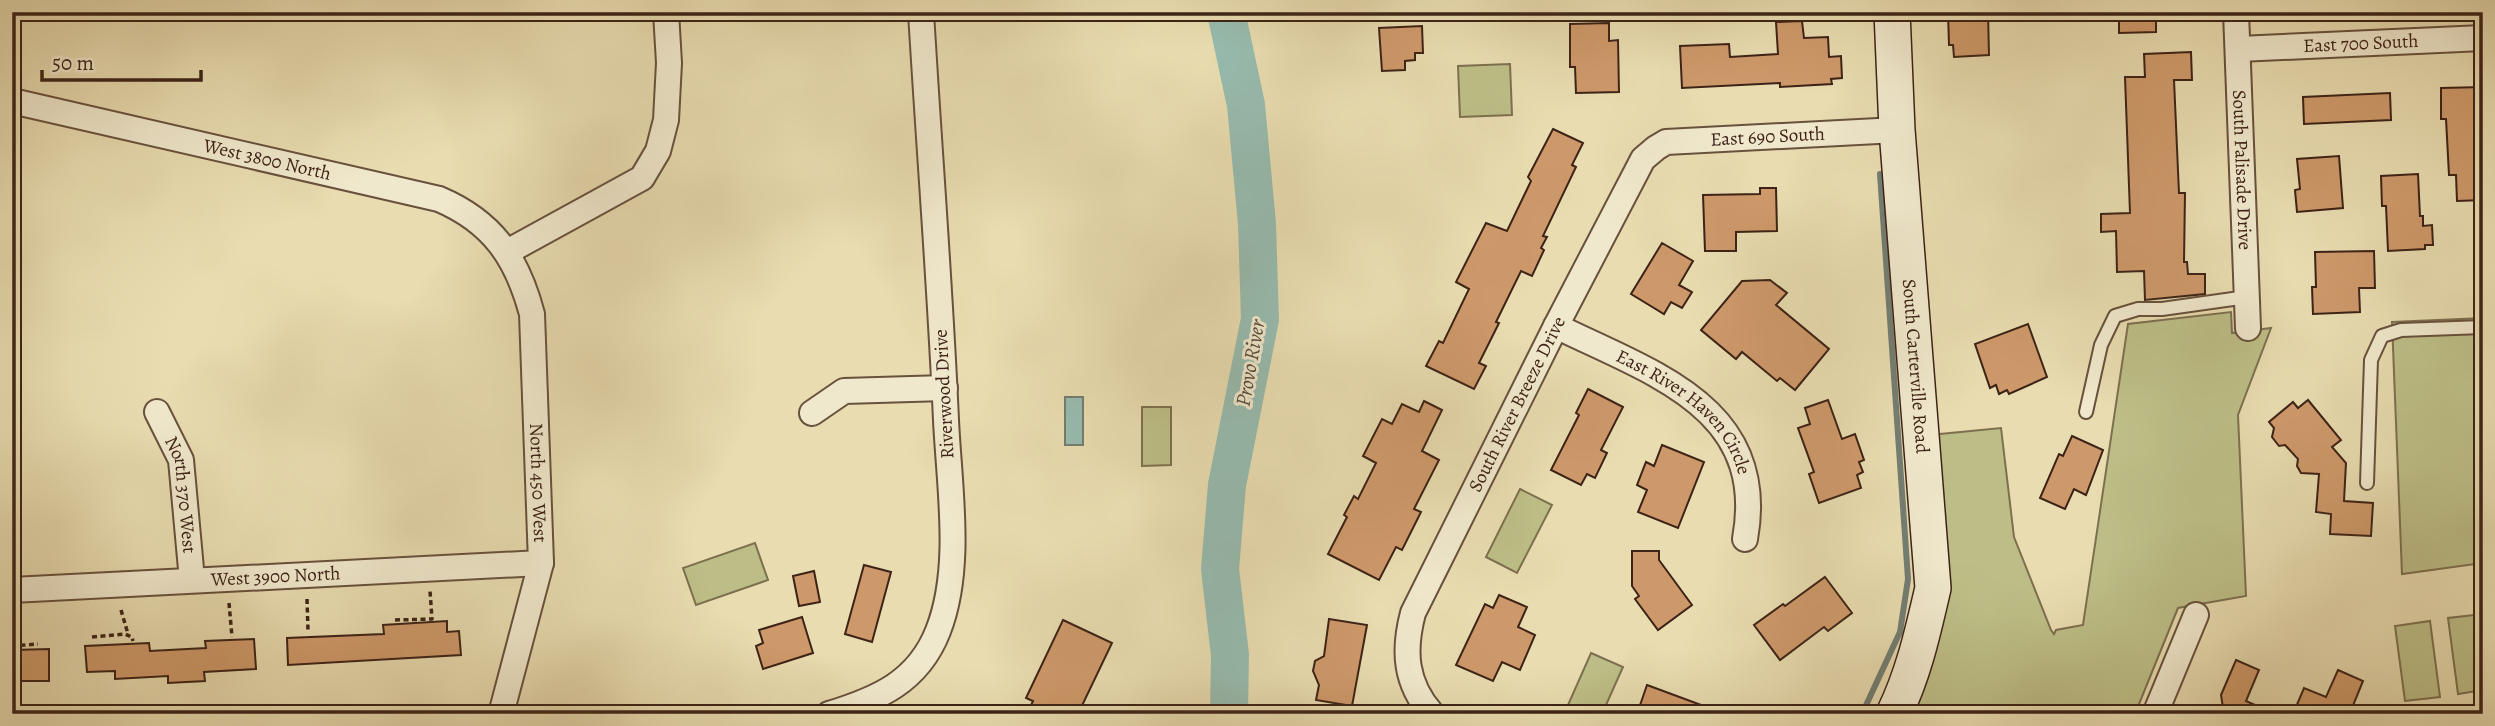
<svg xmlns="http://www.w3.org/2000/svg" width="2495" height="726" font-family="Alegreya,serif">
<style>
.green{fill:#bdbe87;stroke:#7d704f;stroke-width:2}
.water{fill:#97bbae;stroke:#737e72;stroke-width:2}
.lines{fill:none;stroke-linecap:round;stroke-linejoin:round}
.stream{stroke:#737e72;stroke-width:6}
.river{stroke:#97bbae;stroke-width:38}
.building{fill:#ce996a;stroke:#3d2317;stroke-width:2}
.lane-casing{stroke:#68513d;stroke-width:16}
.street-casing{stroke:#68513d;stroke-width:28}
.secondary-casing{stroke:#3d2317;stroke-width:38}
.path{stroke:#3d2317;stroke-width:3.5;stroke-dasharray:5 3.5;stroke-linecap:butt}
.lane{stroke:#f0e8cc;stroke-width:12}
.street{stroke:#f0e8cc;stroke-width:24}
.secondary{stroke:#f0e8cc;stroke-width:35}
.labels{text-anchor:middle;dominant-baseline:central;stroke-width:6;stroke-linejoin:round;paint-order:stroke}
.street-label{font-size:19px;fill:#3d2317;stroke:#f0e8cc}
.water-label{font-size:21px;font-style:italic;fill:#54493d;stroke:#f0e8cc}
</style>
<rect width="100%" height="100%" fill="#e8dcb0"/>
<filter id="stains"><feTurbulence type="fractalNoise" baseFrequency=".00286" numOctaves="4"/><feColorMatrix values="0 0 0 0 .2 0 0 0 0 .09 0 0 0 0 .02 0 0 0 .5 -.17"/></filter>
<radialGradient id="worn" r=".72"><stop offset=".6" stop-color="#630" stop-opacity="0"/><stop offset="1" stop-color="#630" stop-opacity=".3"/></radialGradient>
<!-- green -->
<g class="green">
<path d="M1510 64 1512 115 1460 117 1458 66Z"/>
<path d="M2231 312 2232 333 2271 328 2238 415 2246 596 2178 608 2135 714H1909L1930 435 2001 428 2014 537 2051 630 2054 634 2056 630 2083 625 2128 324Z"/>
<path d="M2483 318V563L2402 574 2392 322Z"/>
<path d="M1142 407H1171V465L1142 466Z"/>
<path d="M1520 489 1552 505 1517 573 1486 557Z"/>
<path d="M755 543 768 580 696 605 683 568Z"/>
<path d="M2483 614V690L2458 694 2448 618Z"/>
<path d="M2430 621 2440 697 2405 701 2395 626Z"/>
<path d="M1591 653 1623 667 1602 714H1564Z"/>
</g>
<!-- water -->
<rect class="water" x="1065" y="397" width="18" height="48"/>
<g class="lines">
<!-- stream -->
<path class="stream" d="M1862 714 1900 632 1908 579 1880 174"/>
<!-- river -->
<path class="river" d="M1226 12 1246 105 1257 224 1260 319 1227 485 1220 569 1230 655 1229 714"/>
</g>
<!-- building -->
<g class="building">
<path d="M1948 12H1988L1989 55 1954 57 1953 45H1949Z"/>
<path d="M2119 12H2156V32L2119 33Z"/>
<path d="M1802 21 1804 38 1828 37 1829 57 1841 56 1842 78 1831 79 1832 84 1780 87V83L1682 88 1680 46 1729 44 1730 57 1778 54 1776 22Z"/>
<path d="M1609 23V41L1618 40 1619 92 1576 93 1575 67H1570V24Z"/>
<path d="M1422 26 1423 53H1415V60L1405 61V70L1382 71 1379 28Z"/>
<path d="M2191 52 2192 80H2174L2179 193H2185L2184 262H2187L2188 274H2205V294L2145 300 2144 271 2117 272 2116 231 2101 232V214L2130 213 2125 77H2145L2144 54Z"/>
<path d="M2483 87V200L2457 201 2456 175H2449L2446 119H2441V88Z"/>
<path d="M2390 93 2391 120 2304 124 2303 97Z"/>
<path d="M1553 129 1583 143 1572 165 1576 167 1543 236 1547 237 1541 248 1544 250 1532 276 1521 271 1496 322 1499 323 1479 363 1486 366 1474 389 1426 366 1439 341 1443 343 1469 289 1456 282 1486 223 1507 231 1531 181 1528 177Z"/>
<path d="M2339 156 2343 208 2297 212 2295 190 2300 189 2297 159Z"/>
<path d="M2418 174 2420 216H2423V226L2432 225 2433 245H2425V249L2388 251 2386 206H2382L2381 176Z"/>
<path d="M1760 188H1776L1777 231 1736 232V251H1705L1703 195 1760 194Z"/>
<path d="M1662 243 1693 261 1679 285 1692 292 1682 308 1671 302 1664 314 1631 294Z"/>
<path d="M2374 251 2375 288H2359L2360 312 2313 314 2312 287H2316L2315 252Z"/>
<path d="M1770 280 1787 293 1776 305 1829 349 1795 390 1780 378 1777 381 1742 352 1736 359 1701 330 1742 281Z"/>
<path d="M2028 324 2047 377 2009 394 2007 390 1999 394 1996 385 1990 388 1975 344Z"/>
<path d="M1588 389 1623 407 1601 450 1607 453 1595 478 1587 474 1581 485 1551 470 1579 415 1576 413Z"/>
<path d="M1828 400 1842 439 1855 434 1864 460 1859 462 1863 472 1857 475 1861 488 1819 503 1809 474 1814 472 1798 428 1810 424 1805 408Z"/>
<path d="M2308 400 2341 440 2332 447 2346 463 2344 501 2373 503 2371 536 2330 534 2331 514 2316 512 2319 474 2301 473 2297 466 2298 459 2285 445 2279 446 2272 437 2274 428 2269 422 2293 402 2298 408Z"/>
<path d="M1424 401 1442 410 1422 451 1439 460 1414 509 1421 512 1402 550 1396 547 1379 580 1328 554 1347 517 1344 515 1354 496 1358 499 1376 463 1363 456 1382 419 1392 424 1402 404 1419 412Z"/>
<path d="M2072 436 2103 450 2086 495 2074 489 2065 509 2040 498 2059 454 2063 456Z"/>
<path d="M1662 445 1704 462 1678 528 1638 512 1647 490 1637 485 1646 462 1654 466Z"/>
<path d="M1632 551H1659V560L1692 605 1658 630 1635 599 1639 596 1632 586Z"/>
<path d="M864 565 891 572 872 642 845 634Z"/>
<path d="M814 571 820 602 799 606 793 576Z"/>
<path d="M1825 577 1852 613 1828 631 1824 627 1780 660 1754 625 1783 604 1785 606Z"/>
<path d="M1499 595 1527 607 1518 627 1535 635 1520 670 1502 662 1493 681 1456 665 1485 604 1493 608Z"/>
<path d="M802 617 813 653 763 669 756 646 763 643 759 630Z"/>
<path d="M1329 619 1367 625 1352 706 1316 700 1319 685 1313 671 1315 661 1324 656Z"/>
<path d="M1063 620 1112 643 1078 714H1027L1033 701 1026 698Z"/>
<path d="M447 621V632L459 631 461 655 288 665 287 638 384 634 383 625Z"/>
<path d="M254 639 256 669 204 672 205 681 168 683V676L115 679V671L87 672 85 646 149 643 150 651 206 648 205 641Z"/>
<path d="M49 649V681H12V650Z"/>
<path d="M2236 660 2259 670 2246 701 2275 714H2224L2221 695Z"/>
<path d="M2338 670 2363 681 2352 708 2364 714H2293L2304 688 2326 697Z"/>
<path d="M1647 685 1720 712V714H1637Z"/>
</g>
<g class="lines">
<defs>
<g id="lane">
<path d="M2086 412 2101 345 2115 316 2138 309H2162L2247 297"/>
<path d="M2367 483 2371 360 2382 336 2401 330 2483 327"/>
</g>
<g id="street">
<path id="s1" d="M2236 12 2248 328"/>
<path id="s2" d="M2239 49 2483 38"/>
<path id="s3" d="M12 101 439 199C493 222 517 258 532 314L541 563 501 714"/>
<path d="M507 252 642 178 658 151 666 120 669 63 666 12"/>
<path id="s4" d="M1556 326C1651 373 1769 407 1745 539"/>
<path id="s5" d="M157 412 181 460 192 580"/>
<path d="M812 413 844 391 945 388"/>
<path id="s6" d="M12 590 541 563"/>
<path d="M829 714C878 699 918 682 938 631 963 568 949 486 946 420 940 284 929 148 921 12"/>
<path id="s7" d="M1432 714C1405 683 1403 651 1413 613L1556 326 1643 159 1656 148 1666 142 1897 130"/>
<path d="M2155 714 2196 615"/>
</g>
<g id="secondary">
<path id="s8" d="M1892 12 1897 130 1933 588C1923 631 1914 673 1894 714"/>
</g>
</defs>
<!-- lane casing -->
<use href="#lane" class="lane-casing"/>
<!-- street casing -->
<use href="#street" class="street-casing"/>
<!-- secondary casing -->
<use href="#secondary" class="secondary-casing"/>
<!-- path -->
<g class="path">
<path d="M307 599 308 631"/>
<path d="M229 603 232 637"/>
<path d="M121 610 128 634"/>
<path d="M395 620 432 619 430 591"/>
<path d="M92 637 125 634 132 637 133 641"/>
<path d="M12 646 38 644"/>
</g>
<!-- lane -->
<use href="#lane" class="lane"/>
<!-- street -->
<use href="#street" class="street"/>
<!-- secondary -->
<use href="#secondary" class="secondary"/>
</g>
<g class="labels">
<!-- street labels -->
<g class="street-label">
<text stroke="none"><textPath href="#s2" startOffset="122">East 700 South</textPath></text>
<text stroke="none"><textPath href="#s7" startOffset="747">East 690 South</textPath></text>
<text stroke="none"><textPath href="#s3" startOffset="262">West 3800 North</textPath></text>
<text stroke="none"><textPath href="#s1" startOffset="158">South Palisade Drive</textPath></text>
<text stroke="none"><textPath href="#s8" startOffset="355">South Carterville Road</textPath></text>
<text transform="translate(944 394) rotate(-93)">Riverwood Drive</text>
<text stroke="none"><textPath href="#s7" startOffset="341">South River Breeze Drive</textPath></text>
<text stroke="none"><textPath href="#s4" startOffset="158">East River Haven Circle</textPath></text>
<text stroke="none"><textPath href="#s3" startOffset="761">North 450 West</textPath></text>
<text stroke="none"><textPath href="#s5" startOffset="88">North 370 West</textPath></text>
<text stroke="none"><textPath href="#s6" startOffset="264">West 3900 North</textPath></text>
</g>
<!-- water labels -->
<g class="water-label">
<text transform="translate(1250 363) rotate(-80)">Provo River</text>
</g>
</g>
<!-- margin -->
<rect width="2495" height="726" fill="none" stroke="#e8dcb0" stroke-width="42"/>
<rect x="14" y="14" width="2467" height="698" fill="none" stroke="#3d2317" stroke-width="3.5"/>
<rect x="21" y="21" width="2453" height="684" fill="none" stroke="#3d2317" stroke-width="2"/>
<!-- scale -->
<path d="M42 70v10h159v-10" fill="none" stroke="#3d2317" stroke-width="3.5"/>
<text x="52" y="70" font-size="21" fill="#3d2317" stroke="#f0e8cc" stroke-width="5" paint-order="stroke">50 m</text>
<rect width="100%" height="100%" filter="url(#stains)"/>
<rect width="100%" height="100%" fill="url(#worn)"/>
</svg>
